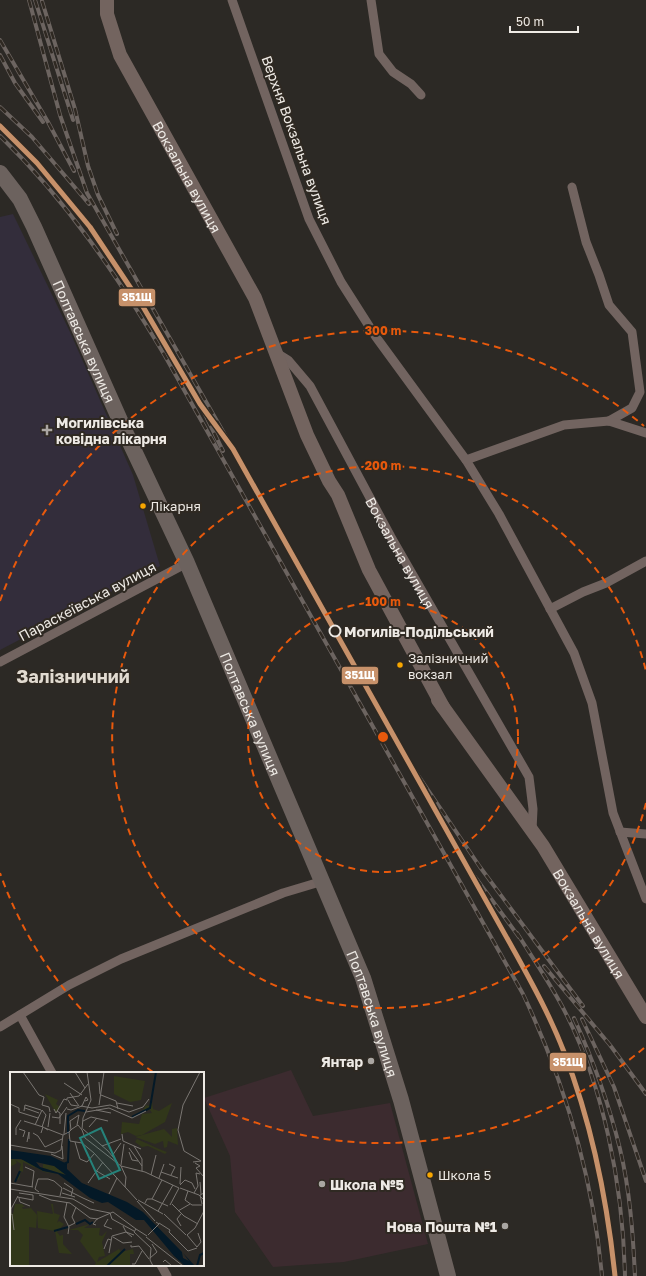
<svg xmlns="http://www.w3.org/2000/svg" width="646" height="1276" font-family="'Golos Text',sans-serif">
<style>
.education{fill:#3c2b2f}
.medical{fill:#332d3b}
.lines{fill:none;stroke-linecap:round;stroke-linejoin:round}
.street{stroke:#726460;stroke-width:9}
.primary{stroke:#73645f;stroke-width:14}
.highway{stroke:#6c625e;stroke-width:16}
.rail-casing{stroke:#6c6460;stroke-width:4}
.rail{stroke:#2f2922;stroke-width:2.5;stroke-dasharray:8;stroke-linecap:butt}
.rail-1-casing{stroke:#2f2922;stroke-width:8}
.rail-1{stroke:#c7916a;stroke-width:5}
.ring{fill:none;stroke:#e8590c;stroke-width:2;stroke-dasharray:7 5}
.poi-dot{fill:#aaa6a2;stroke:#2f2922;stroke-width:1.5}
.bus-dot{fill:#f7a600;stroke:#2f2922;stroke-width:1.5}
.stop-dot{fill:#2f2922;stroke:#eeeae5;stroke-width:2}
.labels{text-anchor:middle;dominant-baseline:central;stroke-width:4;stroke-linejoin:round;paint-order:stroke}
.bus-label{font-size:13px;fill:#eeeae5;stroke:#2f2922;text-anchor:start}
.street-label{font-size:14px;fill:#eeeae5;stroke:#2f2922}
.poi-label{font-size:14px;font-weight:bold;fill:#eeeae5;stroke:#2f2922;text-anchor:start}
.stop-label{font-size:14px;font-weight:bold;fill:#eeeae5;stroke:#2f2922;text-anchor:start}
.district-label{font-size:18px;font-weight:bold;fill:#e2dbd1;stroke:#2f2922}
.inset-river{fill:none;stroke:#041927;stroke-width:2}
.inset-road{fill:none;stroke:#7a7672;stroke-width:1}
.view{fill:#25827a;fill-opacity:0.15;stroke:#25827a;stroke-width:2}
.inset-edge{fill:none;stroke:#eeeae5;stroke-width:2}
.centre{fill:#e8590c;stroke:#2f2922;stroke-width:2}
.ring-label{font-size:12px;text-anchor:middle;font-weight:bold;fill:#e8590c;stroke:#2f2922;stroke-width:4;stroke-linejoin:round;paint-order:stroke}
.line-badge{stroke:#2f2922;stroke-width:1.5}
.badge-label{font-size:11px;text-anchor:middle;font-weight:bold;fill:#fff}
</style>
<rect width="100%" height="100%" fill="#2c2925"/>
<!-- education -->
<path class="education" d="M291 1070 313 1116 390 1103 428 1244 344 1262 273 1267 235 1212 230 1156 204 1098Z"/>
<!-- medical -->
<path class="medical" d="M13 214 70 332 133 475 160 566 0 650V217Z"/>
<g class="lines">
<!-- street -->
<g class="street">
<path d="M232 0 309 219 341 282 376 337 466 460 499 514 574 653 592 703 613 813 646 899"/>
<path d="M371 0 379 54 393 72 411 84 421 95"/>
<path d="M572 187 586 242 599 275 609 305 632 332 640 392 632 408 609 421"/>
<path id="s1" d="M275 352 288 360 310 386 391 537 529 777 533 809 532 830"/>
<path d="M466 460 564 425 609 421 646 433"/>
<path d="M550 609 583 592 606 583 646 561"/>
<path d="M0 662 187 563"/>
<path d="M620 832 646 834"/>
<path d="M20 1015 52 1073"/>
<path d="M0 1027 69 985 121 959 283 893 323 881"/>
<path d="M161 1265 167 1276"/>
</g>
<!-- primary -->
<g class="primary">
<path id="s2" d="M107 0V14L120 55 255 298 307 435 329 481 338 495 369 570 443 707"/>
<path id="s3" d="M438 700 543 846 646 1017"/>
</g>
<!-- highway -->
<path class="highway" id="s4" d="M0 173 20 199 34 227 127 436 187 563 363 978 401 1100 448 1276"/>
<defs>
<g id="rail">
<path d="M29 0 60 115 87 193 233 449"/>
<path d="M35 0 73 120"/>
<path d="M42 1 75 109 88 166 98 195 117 234"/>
<path d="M0 40 48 122 74 171"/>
<path d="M0 55 15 83 43 122"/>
<path d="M0 107 32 137 89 204"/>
<path d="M0 136C67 201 118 277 165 356L523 994C565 1083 593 1178 602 1276"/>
<path d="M200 404 223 451"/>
<path d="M405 756 480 867 583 1006"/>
<path d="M467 866 519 937"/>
<path d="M517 933C532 957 548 980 562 1006 604 1085 623 1186 625 1276"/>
<path d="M544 966 610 1045 646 1094"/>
<path d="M574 1018C593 1060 609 1104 620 1149 630 1191 633 1234 635 1276"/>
<path d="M582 1019 614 1087 646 1181"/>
</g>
</defs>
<!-- rail casing -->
<use href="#rail" class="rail-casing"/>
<!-- rail -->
<use href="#rail" class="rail"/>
<defs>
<path id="rail-1" d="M0 126 37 163 90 227 142 305 200 404 233 449 517 956C534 987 551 1018 564 1052 592 1124 607 1199 615 1276"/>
</defs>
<!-- rail-1 casing -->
<use href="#rail-1" class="rail-1-casing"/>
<!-- rail-1 -->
<use href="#rail-1" class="rail-1"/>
</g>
<!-- distance rings -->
<g class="ring">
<circle cx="383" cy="737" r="135"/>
<path d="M646 803A271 271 0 1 1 646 671"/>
<path d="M644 1048A406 406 0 0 1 205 1102M153 1072A406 406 0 0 1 0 873M0 601A406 406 0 0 1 644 426"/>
</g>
<!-- markers -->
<g class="poi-dot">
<path d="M45 424h4v4h4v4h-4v4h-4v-4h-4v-4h4z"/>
<circle cx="371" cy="1061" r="4"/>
<circle cx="322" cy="1184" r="4"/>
<circle cx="505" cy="1226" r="4"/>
</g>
<g class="bus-dot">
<circle cx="143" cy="506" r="3.5"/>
<circle cx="400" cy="665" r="3.5"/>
<circle cx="430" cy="1175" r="3.5"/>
</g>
<circle class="stop-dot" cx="335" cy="631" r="5.5"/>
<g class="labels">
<!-- bus labels -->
<g class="bus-label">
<text x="150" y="506">Лікарня</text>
<text x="408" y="658">Залізничний<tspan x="408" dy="16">вокзал</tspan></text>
<text x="438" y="1175">Школа 5</text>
</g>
<!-- street labels -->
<g class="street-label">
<text transform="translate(297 140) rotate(70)">Верхня Вокзальна вулиця</text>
<text stroke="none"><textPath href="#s2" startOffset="196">Вокзальна вулиця</textPath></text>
<text stroke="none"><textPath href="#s4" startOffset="189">Полтавська вулиця</textPath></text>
<text stroke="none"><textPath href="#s1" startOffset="239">Вокзальна вулиця</textPath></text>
<text transform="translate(87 601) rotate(-28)">Параскеївська вулиця</text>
<text stroke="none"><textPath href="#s4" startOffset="597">Полтавська вулиця</textPath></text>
<text stroke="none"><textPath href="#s3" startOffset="270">Вокзальна вулиця</textPath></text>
<text stroke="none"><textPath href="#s4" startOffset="921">Полтавська вулиця</textPath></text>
</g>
<!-- poi labels -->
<g class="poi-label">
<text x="56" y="422">Могилівська<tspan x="56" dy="16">ковідна лікарня</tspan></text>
<text x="363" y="1061" text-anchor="end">Янтар</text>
<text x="330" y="1184">Школа №5</text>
<text x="497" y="1226" text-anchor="end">Нова Пошта №1</text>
</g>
<!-- stop labels -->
<g class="stop-label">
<text x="344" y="631">Могилів-Подільський</text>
</g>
<!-- district labels -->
<g class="district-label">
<text x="73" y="676">Залізничний</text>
</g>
</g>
<!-- overview -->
<g transform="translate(10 1072)">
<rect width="194" height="194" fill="#2c2925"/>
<path d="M142 30 143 37 149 39 162 31 155 50 132 63 126 64 118 60 111 62 112 50 129 52 132 42 142 41 140 38H133L136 33 139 34ZM127 67 149 77 157 80 155 82 138 74 132 75 125 70ZM0 87 14 88 20 91 33 99 47 102 34 100 25 95V96L13 90V100L11 99 9 107 3 110 7 107 11 92 5 88 7 91 0 95ZM33 92 45 94 56 103 33 96ZM5 132H12L15 135H12L13 137 21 136 27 143 26 156 19 155V194H0V148L2 154 0 140 3 142ZM41 132H43L44 141 50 143 47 151 49 149 54 152 47 160 50 164 52 163H53V172L62 182 49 181 45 159 28 156 27 139 43 142ZM80 152 74 156H90L89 163 92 164 97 159 92 170 95 184 89 185 87 190 109 177 111 180 123 177 124 182H120V194H84L86 191 70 169 73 163 68 158H59Z" fill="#31371a"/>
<path d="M35 22 48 28 46 32 50 35 46 41Z" fill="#31371a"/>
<path d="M104 4 135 9 131 28 120 30 104 22ZM167 56 168 73 158 69 157 75 154 76 153 69 145 72 125 65 154 57 162 65V57Z" fill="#31371a"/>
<path d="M0 78 41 84 57 92V97L72 111 117 130 133 140 172 180 173 186 179 189 173 181 185 194H175L164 184 134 148H126L98 130 92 131 80 126 48 102 33 99 11 87H0ZM26 90 44 94 56 103 30 95Z" fill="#041927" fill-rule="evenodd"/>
<path class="inset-river" d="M122 45 140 36 146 0M58 62V44L68 38 75 39M54 92 58 90 59 67M5 110 10 99M66 152 75 148 80 152 83 150M44 159 58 155M97 194 115 177M187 194 190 183 194 181"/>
<path class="inset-road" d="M13 0 29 23 34 25 32 33 39 35 40 40M65 0 75 16M89 10 90 22M54 11 72 23M60 21 69 34M91 23 106 29 108 37M58 28 61 33 68 34M107 31 123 34M0 32 9 36V40L28 46M89 33 94 0M71 34 82 36 100 33 119 40 133 35 139 27M15 36 29 41M44 37 46 41 54 27 57 28V26L69 24 78 12M57 37 61 38 72 34 76 25 78 28 75 29M86 38 101 41M14 39 15 33 31 38M47 39 50 41V52M76 40 99 36 122 46 136 39M42 45 49 46 57 35M14 49 33 55M73 49 81 45 98 49M25 53 32 38 36 43 32 55M38 55 40 41M79 55 87 46M35 56 53 63M9 57 15 59 13 65M72 57 73 46 81 28 77 0M73 57 98 79 108 91M61 58 60 49 69 43 67 53M72 58 75 66 111 94 116 105 115 115M72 58 68 53 62 57 59 60 60 69 72 71 84 81 127 128M23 61 28 64 35 75 52 67M31 61 33 55 38 58M54 62 56 41M112 62 113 69 131 77M6 63V56L11 48M17 70 19 60V67M65 70 70 87M0 73 45 81 51 78 53 63 59 60M92 74 111 67M124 74 132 87V99M119 76 132 94M119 80 122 88 128 89M41 82 53 87 52 74M102 84 111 71M70 87 77 90 84 82M183 90 191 89 174 79 168 58 173 33 190 0M185 91 190 94 186 96 194 105M159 92 165 95 161 103M111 93 114 72M111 94 135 100 169 116M15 95 24 99 22 115M85 98 100 107M151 100 168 106M141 103 146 83M149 106 154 92M190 110 191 122M0 111 23 115M54 111 63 117 61 124M78 111 93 90M170 112 171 95M170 113 175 108 182 111 185 117M53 116 73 126M170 116 189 123 194 128M0 117 63 127 80 137 100 141 102 147 124 159M178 119 175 128 182 133H192M29 120 25 117 28 107H38L44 109 52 116 50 124M52 121 65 125M184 121 188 114 186 101 190 102M99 122 107 106M29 123 41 128 60 131 80 146 88 147M7 125 23 128V123L9 121M9 126 10 130 20 134M73 126 84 131M142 127 152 108M128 128 153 142M127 129 145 149M57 130 54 145 59 155 58 162M135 131 137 127H142L158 134M162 132 174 144 188 152M192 132 190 123 194 121M160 133 169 116M148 139 163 113M168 139 180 132M2 142 4 158M154 142 176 163M1 143V137L8 124M98 147 94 154 102 157M149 151 160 158 159 160 178 179 187 176M86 153 83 152 87 147 103 140 126 157M59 154 65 151 62 145 66 135M113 154 116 160 124 163M171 154 167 147 171 142M138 163 149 152 146 150M177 163 187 175 191 170 188 161M177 163 185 156 194 139M137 164 126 157 124 160 141 176 140 188 143 194M103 165 113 171 122 170M136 165 173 194M121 173V175L129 174 139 187M94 177 98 167 101 168M99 181 102 164 116 160 122 165M140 186 147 180 142 172M153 190 155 188 162 194M122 192H125L132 179"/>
<path class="view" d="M91 56 110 98 89 107 70 66Z"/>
<rect width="194" height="194" class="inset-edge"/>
</g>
<circle cx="383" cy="737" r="6" class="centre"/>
<g class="ring-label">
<text x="383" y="335">300 m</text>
<text x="383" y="470">200 m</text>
<text x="383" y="606">100 m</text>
</g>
<g class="line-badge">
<rect x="118" y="288" width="38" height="19" rx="4" fill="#c7916a"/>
<rect x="341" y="666" width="38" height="19" rx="4" fill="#c7916a"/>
<rect x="549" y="1052" width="38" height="20" rx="4" fill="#c7916a"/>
</g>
<g class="badge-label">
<text x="137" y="301">351Щ</text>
<text x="360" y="679">351Щ</text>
<text x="568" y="1066">351Щ</text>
</g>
<!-- scale -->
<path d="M510 26v6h68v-6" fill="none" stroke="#eeeae5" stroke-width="2"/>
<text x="516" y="26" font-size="12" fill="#eeeae5" stroke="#2f2922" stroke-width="3" paint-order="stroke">50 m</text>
</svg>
